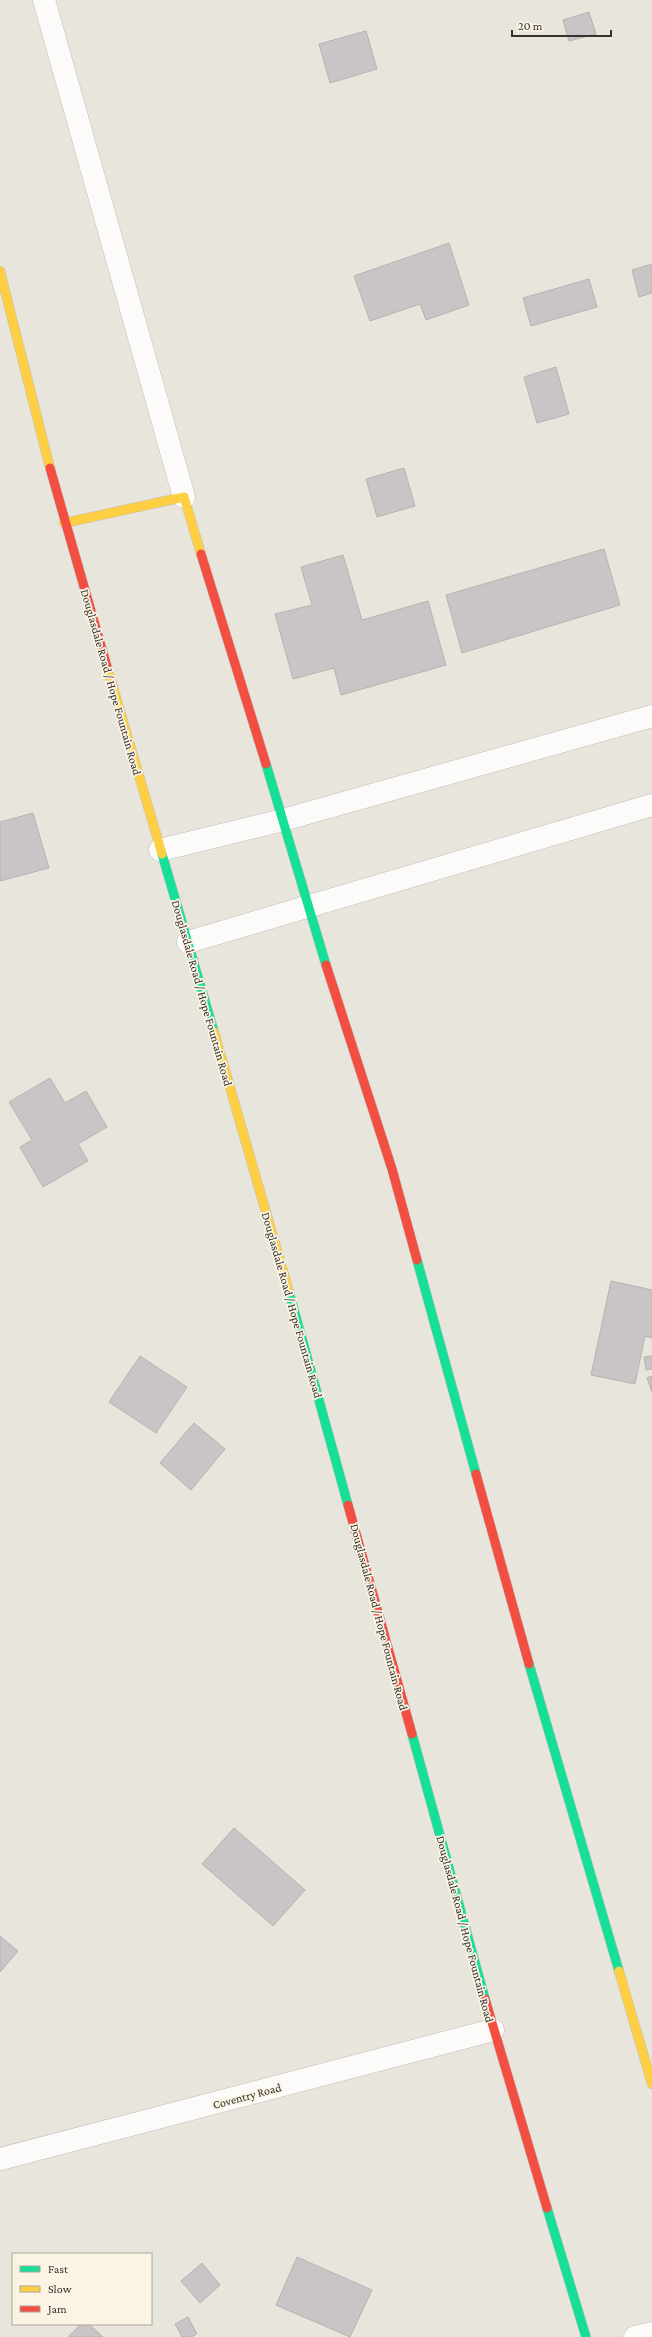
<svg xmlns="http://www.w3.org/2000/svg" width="652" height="2337" font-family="'Crimson Pro',serif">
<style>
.building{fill:#c9c5c6;stroke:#b6b3b1}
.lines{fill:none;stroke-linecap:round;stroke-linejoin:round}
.street-casing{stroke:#c0beb8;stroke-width:23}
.fast-casing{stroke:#c0beb8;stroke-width:10}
.slow-casing{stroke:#c0beb8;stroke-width:10}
.jam-casing{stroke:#c0beb8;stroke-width:10}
.street{stroke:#fcfbfa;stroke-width:22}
.fast{stroke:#16e098;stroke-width:9}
.slow{stroke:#ffcf43;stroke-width:9}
.jam{stroke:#f24e42;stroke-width:9}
.labels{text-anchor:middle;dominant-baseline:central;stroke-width:3.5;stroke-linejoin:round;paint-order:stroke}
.street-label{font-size:12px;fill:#35322c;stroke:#fbf4e5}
</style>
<rect width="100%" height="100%" fill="#e8e5dc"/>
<!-- building -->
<g class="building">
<path d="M589 12 596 34 569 41 563 20Z"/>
<path d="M366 31 377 69 330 83 319 44Z"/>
<path d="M449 243 469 305 426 320 420 304 370 321 354 276Z"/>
<path d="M652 264V293L639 297 632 270Z"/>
<path d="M589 279 597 307 531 326 523 298Z"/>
<path d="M556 367 569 414 537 423 524 377Z"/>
<path d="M404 468 415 506 377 517 366 479Z"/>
<path d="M604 549 620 605 462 653 446 595Z"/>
<path d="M343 555 362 620 428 601 446 665 341 695 334 668 293 679 275 614 312 605 301 567Z"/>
<path d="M33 813 49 868 0 881V822Z"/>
<path d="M50 1078 65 1103 86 1091 107 1127 78 1144 88 1161 43 1187 20 1147 32 1140 9 1102Z"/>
<path d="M611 1281 652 1290V1338L645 1336 635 1384 591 1375Z"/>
<path d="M140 1356 187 1387 156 1433 109 1402Z"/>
<path d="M652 1356V1369L646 1370 644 1357Z"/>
<path d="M652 1376V1392L647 1378Z"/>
<path d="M194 1423 225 1449 191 1490 160 1463Z"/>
<path d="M234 1828 305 1890 273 1926 202 1864Z"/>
<path d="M0 1936 18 1951 0 1972Z"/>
<path d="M297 2257 372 2290 350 2337 276 2305Z"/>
<path d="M202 2263 220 2285 200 2303 181 2281Z"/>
<path d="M188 2317 197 2334 191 2337H182L175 2324Z"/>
<path d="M81 2324H89L103 2337H68Z"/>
</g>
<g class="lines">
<defs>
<g id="street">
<path d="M44 0 184 497"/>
<path d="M160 850 283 820 652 716"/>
<path d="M188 942 652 805"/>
<path d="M0 2159 493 2030"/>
<path d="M635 2337 652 2333"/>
</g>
<g id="fast">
<path d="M266 764 326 965"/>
<path d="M162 854 214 1032"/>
<path d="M417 1260 476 1474"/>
<path d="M289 1292 348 1505"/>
<path d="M529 1664 619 1971"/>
<path d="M412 1734 485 1999"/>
<path d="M547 2208 586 2337"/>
</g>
<g id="slow">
<path d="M0 271 50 468"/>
<path d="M64 523 184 497 201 554"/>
<path d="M107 667 162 854"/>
<path d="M214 1032 289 1292"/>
<path d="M619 1971 652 2084"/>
</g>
<g id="jam">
<path d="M50 468 107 667"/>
<path d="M201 554 266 764"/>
<path d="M326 965 392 1169 417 1260"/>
<path d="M476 1474 529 1664"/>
<path d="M348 1505 412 1734"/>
<path d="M485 1999 547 2208"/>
</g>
</defs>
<!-- street casing -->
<use href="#street" class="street-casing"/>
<!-- fast casing -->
<use href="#fast" class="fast-casing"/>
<!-- slow casing -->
<use href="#slow" class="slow-casing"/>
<!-- jam casing -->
<use href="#jam" class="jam-casing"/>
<!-- street -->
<use href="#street" class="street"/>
<!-- fast -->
<use href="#fast" class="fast"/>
<!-- slow -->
<use href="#slow" class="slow"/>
<!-- jam -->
<use href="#jam" class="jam"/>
</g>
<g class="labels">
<!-- street labels -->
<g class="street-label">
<text transform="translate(111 682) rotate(74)">Douglasdale Road / Hope Fountain Road</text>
<text transform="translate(202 993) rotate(74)">Douglasdale Road / Hope Fountain Road</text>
<text transform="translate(292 1305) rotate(74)">Douglasdale Road / Hope Fountain Road</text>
<text transform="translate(379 1617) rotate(75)">Douglasdale Road / Hope Fountain Road</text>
<text transform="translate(465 1929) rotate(75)">Douglasdale Road / Hope Fountain Road</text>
<text transform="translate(247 2096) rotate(-15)">Coventry Road</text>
</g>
</g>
<!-- legend -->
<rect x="12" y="2253" width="140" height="72" fill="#fbf4e5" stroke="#aca69b"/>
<rect x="20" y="2266" width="20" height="6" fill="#16e098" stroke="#aca69b"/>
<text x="48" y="2273" font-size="12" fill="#35322c">Fast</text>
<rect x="20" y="2286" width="20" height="6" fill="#ffcf43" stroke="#aca69b"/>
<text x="48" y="2293" font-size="12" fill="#35322c">Slow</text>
<rect x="20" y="2306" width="20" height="6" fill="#f24e42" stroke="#aca69b"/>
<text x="48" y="2313" font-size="12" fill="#35322c">Jam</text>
<!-- scale -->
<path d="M512 30v6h99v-6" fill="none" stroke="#35322c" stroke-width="2"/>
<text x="518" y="30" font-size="12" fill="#35322c" stroke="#fbf4e5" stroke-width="3" paint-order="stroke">20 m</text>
</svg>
